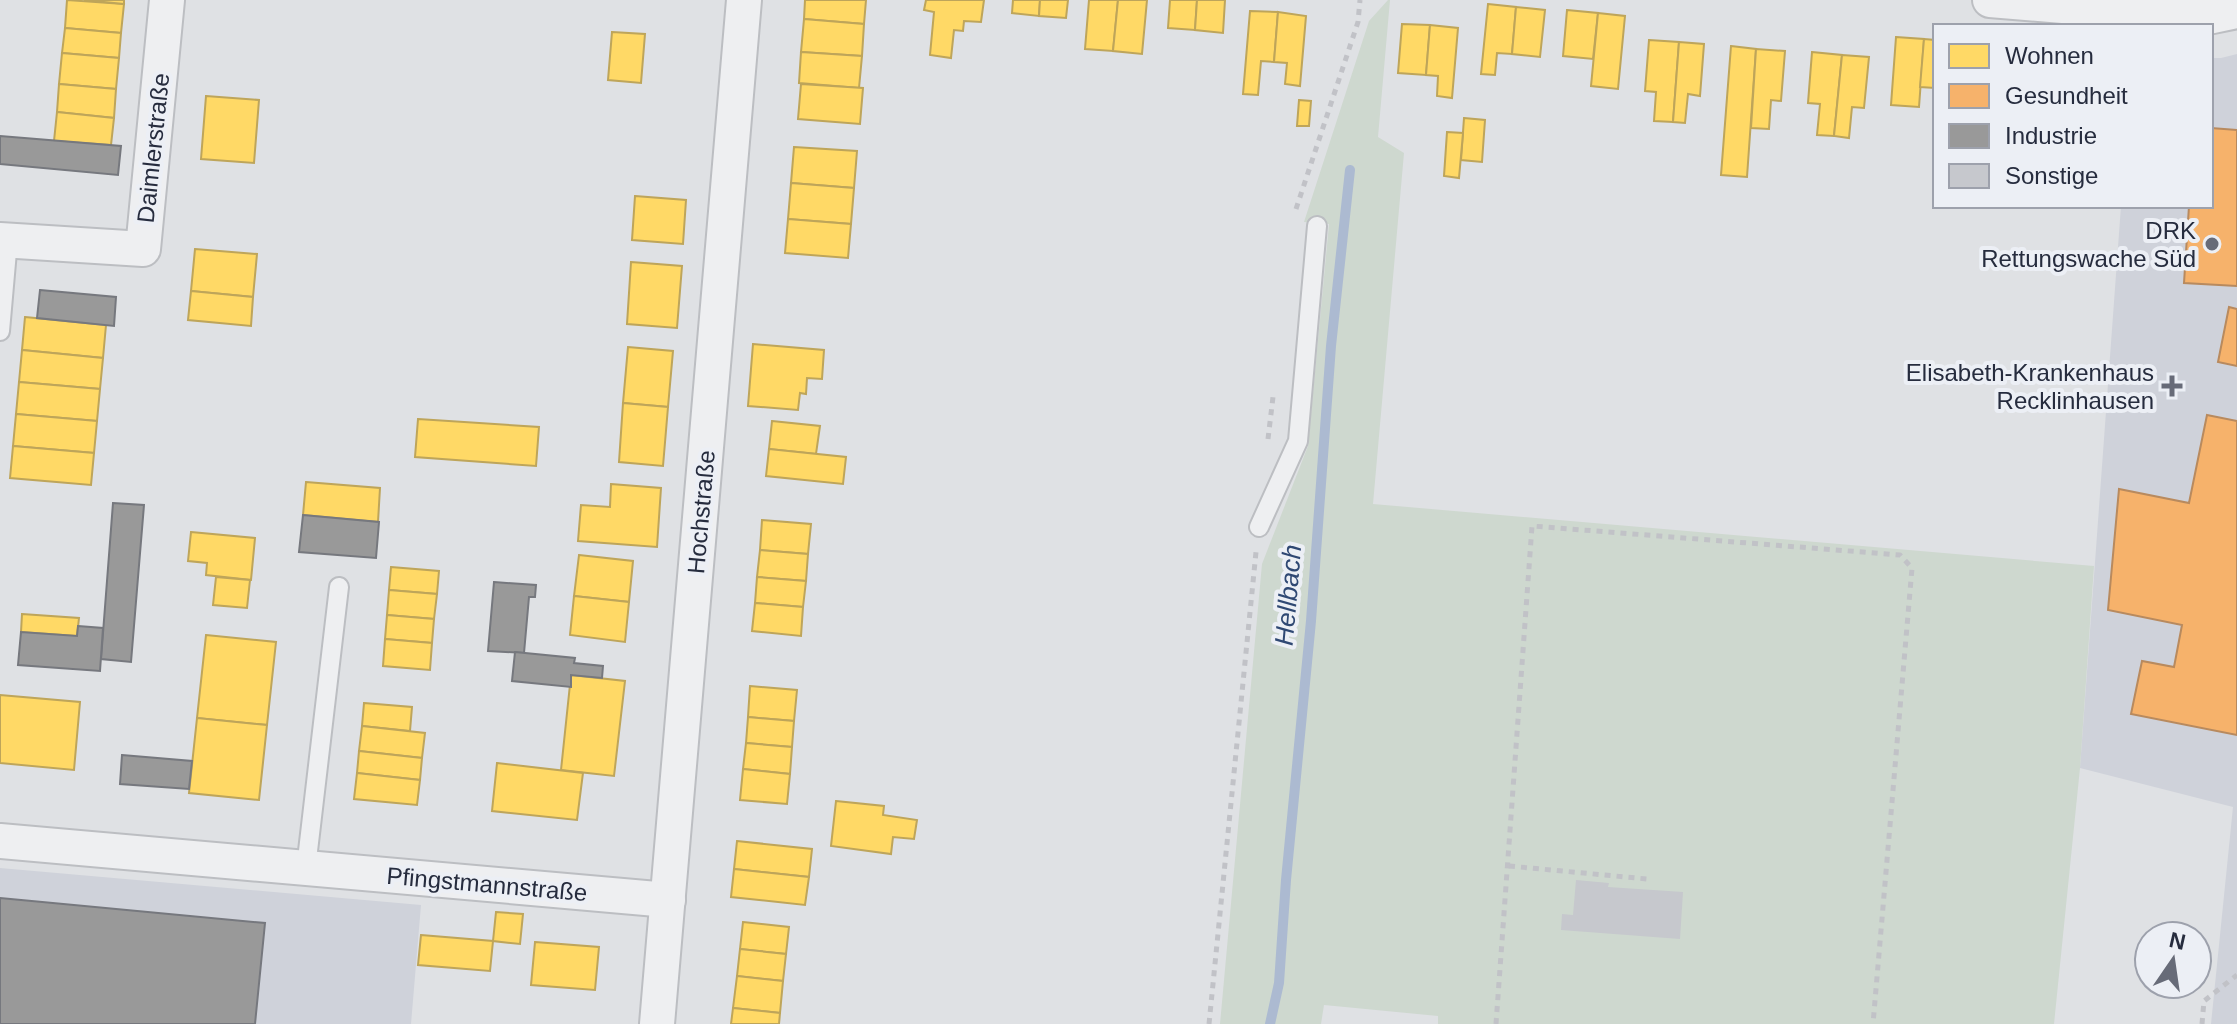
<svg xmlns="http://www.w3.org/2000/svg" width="2237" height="1024" font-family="Helvetica,sans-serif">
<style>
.built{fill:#cfd2da}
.green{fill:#ced8cf}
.homes{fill:#ffd966;stroke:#bea55a;stroke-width:2}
.health{fill:#f6b26b;stroke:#b88a5e;stroke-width:2}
.industry{fill:#999;stroke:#76787e;stroke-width:2}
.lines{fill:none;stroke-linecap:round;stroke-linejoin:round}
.stream{stroke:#acbad1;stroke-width:10}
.building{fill:#c6c8cd}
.lane-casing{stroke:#bcbec2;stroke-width:22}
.street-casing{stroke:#bcbec2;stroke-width:38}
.path{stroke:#c1c2c7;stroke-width:5;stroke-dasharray:6 6;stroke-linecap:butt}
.lane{stroke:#eeeff1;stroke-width:18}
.street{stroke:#eeeff1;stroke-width:34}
.poi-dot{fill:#676b78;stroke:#eceff5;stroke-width:3}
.labels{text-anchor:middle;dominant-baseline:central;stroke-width:8;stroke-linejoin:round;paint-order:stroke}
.street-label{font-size:24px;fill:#262c3e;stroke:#eceff5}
.poi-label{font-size:24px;fill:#262c3e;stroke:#eceff5;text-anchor:end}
.water-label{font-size:26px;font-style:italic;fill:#2f4873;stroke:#eceff5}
</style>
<rect width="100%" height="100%" fill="#dfe1e4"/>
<!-- built -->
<g class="built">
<path d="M2237 54V1024H2211L2233 807 2080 768 2121 206H2211V58H2221Z"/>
<path d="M0 868 421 905 411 1024H0Z"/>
</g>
<!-- green -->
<path class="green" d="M1388 0H1390L1378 137 1404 153 1373 504 2094 566 2080 768 2054 1024H1438V1016L1324 1005 1321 1024H1220L1262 564 1308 446 1329 224 1304 222 1369 21Z"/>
<!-- homes -->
<g class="homes">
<path d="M67 0 124 4 121 33 65 28Z"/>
<path d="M84 0H124V4Z"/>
<path d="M805 0H866L864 24 804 19Z"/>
<path d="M926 0H984L981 22 964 21 963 31 954 30 951 58 930 55 934 12 924 10Z"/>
<path d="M1013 0H1040L1039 16 1012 13Z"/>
<path d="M1040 0H1068L1066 18 1039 16Z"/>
<path d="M1089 0H1118L1113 51 1085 49Z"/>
<path d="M1118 0H1147L1142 54 1113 51Z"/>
<path d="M1170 0H1197L1195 30 1168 28Z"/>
<path d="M1197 0H1225L1223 33 1195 30Z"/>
<path d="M1488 4 1516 7 1512 54 1497 53 1495 75 1481 74Z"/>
<path d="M1516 7 1545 10 1540 57 1512 54Z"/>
<path d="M1567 10 1598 13 1593 59 1563 56Z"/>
<path d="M1250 11 1278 12 1274 62 1261 61 1258 95 1243 94Z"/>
<path d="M1278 12 1306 16 1300 86 1285 84 1287 63 1274 62Z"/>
<path d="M1598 13 1625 16 1618 89 1591 86Z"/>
<path d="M804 19 864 24 862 56 801 52Z"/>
<path d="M1402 24 1430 25 1426 75 1398 73Z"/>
<path d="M1430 25 1458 28 1452 98 1437 96 1438 76 1426 75Z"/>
<path d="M65 28 121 33 119 58 62 53Z"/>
<path d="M612 32 645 34 641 83 608 80Z"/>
<path d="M1896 37 1924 39 1919 107 1891 105Z"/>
<path d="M1924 39 1935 40V88L1920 87Z"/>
<path d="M1649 40 1679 42 1673 122 1654 121 1656 92 1645 91Z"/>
<path d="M1679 42 1704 44 1700 96 1688 94 1685 123 1673 122Z"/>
<path d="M1731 46 1756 49 1747 177 1721 175Z"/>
<path d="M1756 49 1785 51 1781 101 1771 100 1769 129 1751 128Z"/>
<path d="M801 52 862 56 859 88 799 83Z"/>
<path d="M1812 52 1842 55 1834 136 1817 135 1820 104 1808 103Z"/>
<path d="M62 53 119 58 116 89 59 84Z"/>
<path d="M1842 55 1869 57 1864 108 1852 107 1849 138 1834 136Z"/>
<path d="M59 84 116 89 114 118 57 112Z"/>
<path d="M801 84 863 88 860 124 798 119Z"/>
<path d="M206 96 259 100 254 163 201 159Z"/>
<path d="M1299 100 1311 101 1309 126H1297Z"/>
<path d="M57 112 114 118 111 145 54 141Z"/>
<path d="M1464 118 1485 120 1482 162 1461 160Z"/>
<path d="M1447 132 1463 133 1459 178 1444 176Z"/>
<path d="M794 147 857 151 854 188 791 183Z"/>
<path d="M791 183 854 188 851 224 788 219Z"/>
<path d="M635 196 686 200 683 244 632 240Z"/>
<path d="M788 219 851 224 848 258 785 253Z"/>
<path d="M195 249 257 254 253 297 191 291Z"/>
<path d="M631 262 682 266 677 328 627 324Z"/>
<path d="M191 291 253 297 251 326 188 320Z"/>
<path d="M25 317 106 325 103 358 22 350Z"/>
<path d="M753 344 824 350 822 379 807 378 806 394 800 393 798 410 748 406Z"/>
<path d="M628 347 673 351 668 407 623 403Z"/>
<path d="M22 350 103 358 100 389 19 382Z"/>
<path d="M19 382 100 389 97 421 16 414Z"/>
<path d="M623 403 668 407 663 466 619 462Z"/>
<path d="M16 414 97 421 94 453 13 446Z"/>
<path d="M418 419 539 427 536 466 415 457Z"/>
<path d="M772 421 820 426 816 454 769 449Z"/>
<path d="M13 446 94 453 91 485 10 478Z"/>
<path d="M769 449 846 457 843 484 766 476Z"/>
<path d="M306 482 380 488 378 522 303 515Z"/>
<path d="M611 484 661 488 657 547 578 541 581 505 610 507Z"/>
<path d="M762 520 811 524 808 554 760 550Z"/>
<path d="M191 532 255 538 251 580 206 575 207 563 188 561Z"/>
<path d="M760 550 808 554 806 581 757 577Z"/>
<path d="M579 555 633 561 629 602 574 596Z"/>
<path d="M391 567 439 571 437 594 389 590Z"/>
<path d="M216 577 250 580 247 608 213 605Z"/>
<path d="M757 577 806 581 803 607 755 603Z"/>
<path d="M389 590 437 594 434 619 387 615Z"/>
<path d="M574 596 629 602 625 642 570 635Z"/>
<path d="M755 603 803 607 801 636 752 631Z"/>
<path d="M22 614 79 618 77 636 21 632Z"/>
<path d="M387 615 434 619 432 643 385 639Z"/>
<path d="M206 635 276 642 267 725 197 718Z"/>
<path d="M385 639 432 643 430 670 383 666Z"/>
<path d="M571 675 625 681 614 776 561 770Z"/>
<path d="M750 686 797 690 794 721 748 717Z"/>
<path d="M0 695 80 702 74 770 0 763Z"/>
<path d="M364 703 412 707 410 731 362 726Z"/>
<path d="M748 717 794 721 792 747 746 743Z"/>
<path d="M197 718 267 725 259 800 189 793Z"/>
<path d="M362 726 425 733 422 758 359 751Z"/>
<path d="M746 743 792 747 790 774 743 769Z"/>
<path d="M359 751 422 758 420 780 357 773Z"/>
<path d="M497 763 583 773 577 820 492 811Z"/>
<path d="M743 769 790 774 787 804 740 800Z"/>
<path d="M357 773 420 780 417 805 354 799Z"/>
<path d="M836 801 884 806 883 815 917 820 914 839 893 837 891 854 831 846Z"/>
<path d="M737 841 812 849 809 877 734 869Z"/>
<path d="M734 869 809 877 805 905 731 897Z"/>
<path d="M496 912 523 914 520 944 493 941Z"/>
<path d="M743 922 789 927 786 954 740 949Z"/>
<path d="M421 935 493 941 490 971 418 965Z"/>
<path d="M535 942 599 947 595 990 531 985Z"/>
<path d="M740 949 786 954 783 981 737 976Z"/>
<path d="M737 976 783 981 780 1013 733 1008Z"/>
<path d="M733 1008 780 1013 779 1024H731Z"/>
</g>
<!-- health -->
<g class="health">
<path d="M2211 128 2237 130V286L2184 283 2189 206H2211Z"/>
<path d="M2229 307 2237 309V366L2218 362Z"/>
<path d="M2207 415 2237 421V735L2131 714 2142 661 2174 667 2182 625 2108 610 2119 489 2189 503Z"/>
</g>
<!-- industry -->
<g class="industry">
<path d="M0 136 121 146 118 175 0 164Z"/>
<path d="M40 290 116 297 114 326 37 318Z"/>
<path d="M113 503 144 505 131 662 101 659Z"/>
<path d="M303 515 379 522 376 558 299 552Z"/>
<path d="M494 582 536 585 535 597H529L524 653 488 651Z"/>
<path d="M78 626 103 628 100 671 18 665 21 632 77 636Z"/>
<path d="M515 652 575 658 574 663 603 666 602 678 571 675V687L512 681Z"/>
<path d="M122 755 192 761 189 789 120 784Z"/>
<path d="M0 898 265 923 255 1024H0Z"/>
</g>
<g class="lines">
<!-- stream -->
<path class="stream" d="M1270 1024 1279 983 1286 880 1311 621 1331 346 1350 170"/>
</g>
<!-- building -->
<path class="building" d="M1576 880 1609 883 1608 887 1683 892 1680 939 1561 930 1562 914 1573 915Z"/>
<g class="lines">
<defs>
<g id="lane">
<path d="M0 331 8 240"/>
<path d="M1259 527 1298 441 1317 226"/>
<path d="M306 868 339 587"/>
</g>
<g id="street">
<path d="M1990 0 2181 16 2208 17 2237 11"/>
<path d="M0 240 143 249 167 0"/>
<path d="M0 841 668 900"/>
<path d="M657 1024 744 0"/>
</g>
</defs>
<!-- lane casing -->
<use href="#lane" class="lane-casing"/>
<!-- street casing -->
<use href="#street" class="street-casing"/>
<!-- path -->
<g class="path">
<path d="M1296 209 1358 22 1360 0"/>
<path d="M1268 439 1273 397"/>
<path d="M1509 866 1647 879"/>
<path d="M1209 1024 1256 552"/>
<path d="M1496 1024 1532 526 1900 555 1912 568 1873 1024"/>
<path d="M2202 1024 2204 1001 2237 975"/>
</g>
<!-- lane -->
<use href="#lane" class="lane"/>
<!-- street -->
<use href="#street" class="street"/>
</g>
<!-- markers -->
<g class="poi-dot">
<circle cx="2212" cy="244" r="8"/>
<path d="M2168 374h8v8h8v8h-8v8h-8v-8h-8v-8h8z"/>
</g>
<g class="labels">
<!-- street labels -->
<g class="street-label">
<text transform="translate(153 148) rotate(-84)">Daimlerstraße</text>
<text transform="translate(701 512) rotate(-85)">Hochstraße</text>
<text transform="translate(487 884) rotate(5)">Pfingstmannstraße</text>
</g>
<!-- poi labels -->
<g class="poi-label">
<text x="2196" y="230">DRK<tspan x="2196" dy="28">Rettungswache Süd</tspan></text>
<text x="2154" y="372">Elisabeth-Krankenhaus<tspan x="2154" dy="28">Recklinhausen</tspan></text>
</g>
<!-- water labels -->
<g class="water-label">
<text transform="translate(1288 595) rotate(-85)">Hellbach</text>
</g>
</g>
<!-- legend -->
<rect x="1933" y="24" width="280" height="184" fill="#eceff5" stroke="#9da1ac" stroke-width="2"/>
<rect x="1949" y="44" width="40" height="24" fill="#ffd966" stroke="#9da1ac" stroke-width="2"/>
<text x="2005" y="64" font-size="24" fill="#262c3e">Wohnen</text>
<rect x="1949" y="84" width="40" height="24" fill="#f6b26b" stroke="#9da1ac" stroke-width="2"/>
<text x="2005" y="104" font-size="24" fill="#262c3e">Gesundheit</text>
<rect x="1949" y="124" width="40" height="24" fill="#999999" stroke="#9da1ac" stroke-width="2"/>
<text x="2005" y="144" font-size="24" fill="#262c3e">Industrie</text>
<rect x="1949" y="164" width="40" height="24" fill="#c6c8cd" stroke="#9da1ac" stroke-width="2"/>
<text x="2005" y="184" font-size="24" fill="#262c3e">Sonstige</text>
<!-- north arrow -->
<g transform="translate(2173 960) rotate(13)"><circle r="38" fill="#eceff5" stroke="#9da1ac" stroke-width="2"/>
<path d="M0-6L14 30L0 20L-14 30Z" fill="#676b78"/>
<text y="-12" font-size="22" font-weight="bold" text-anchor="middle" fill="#262c3e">N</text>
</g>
</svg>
